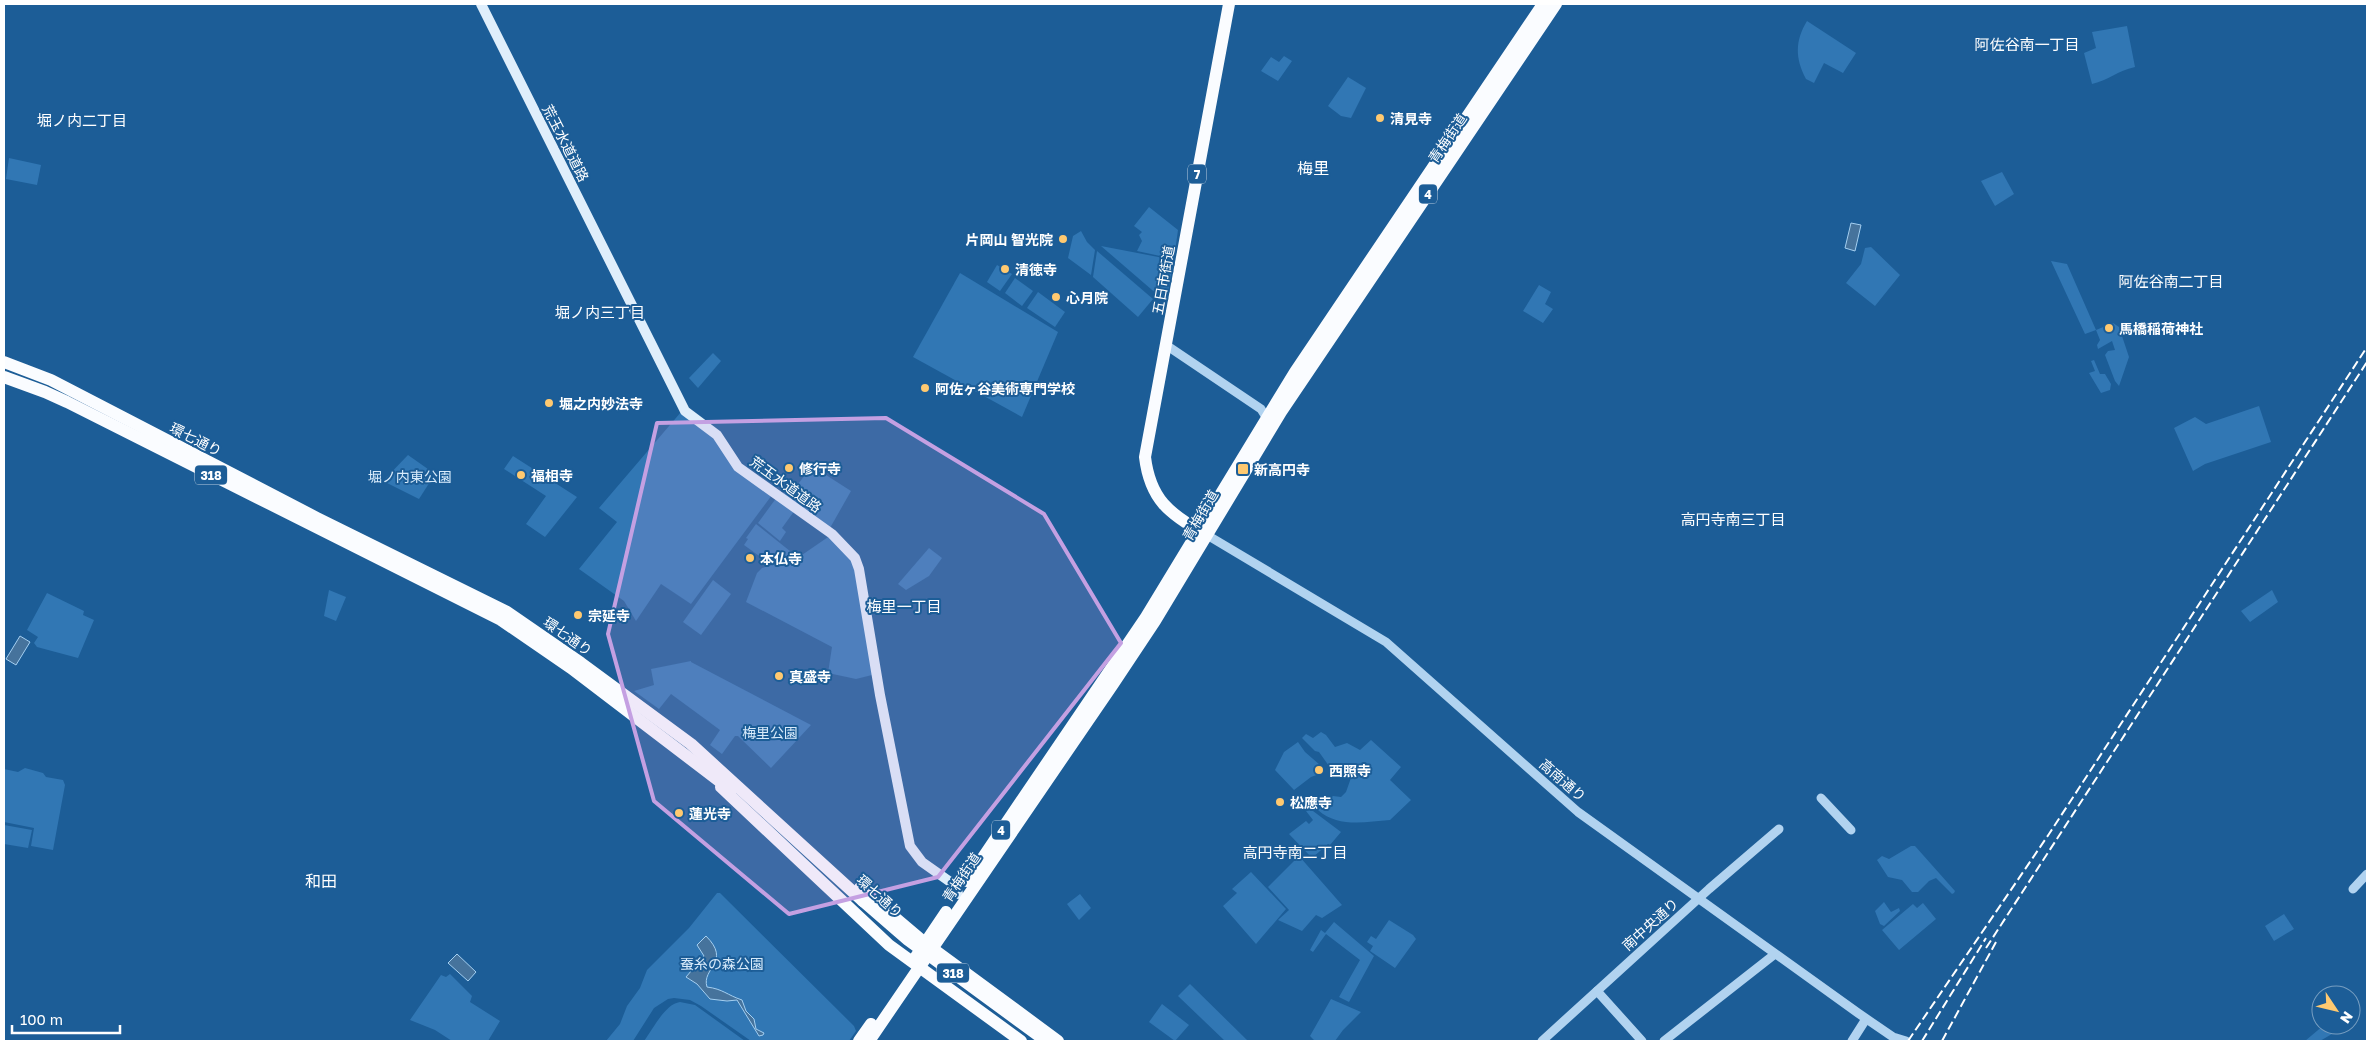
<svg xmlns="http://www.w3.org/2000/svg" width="2371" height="1045" font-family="'Golos Text','Noto Sans JP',sans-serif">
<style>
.green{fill:#3177b4}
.water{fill:#46739c;stroke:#a4cff1}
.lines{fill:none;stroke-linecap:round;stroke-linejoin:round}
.tertiary{stroke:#b1d3f0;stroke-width:9}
.secondary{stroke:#dfeefb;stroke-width:10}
.primary{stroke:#fafcff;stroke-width:12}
.rail{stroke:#fff;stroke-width:2;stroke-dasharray:9 4;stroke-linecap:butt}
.primary-bridge{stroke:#fafcff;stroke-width:12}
.marked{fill:#c4a0e2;fill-opacity:0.2;stroke:#c4a0e2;stroke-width:4;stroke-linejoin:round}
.poi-dot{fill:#ffc970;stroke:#1c5d97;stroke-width:2}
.labels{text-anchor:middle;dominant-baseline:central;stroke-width:4;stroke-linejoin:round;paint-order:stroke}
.shield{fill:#1c5d97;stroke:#bbcee0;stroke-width:1}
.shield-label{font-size:12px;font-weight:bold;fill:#fff}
.poi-label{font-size:14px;font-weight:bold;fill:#fff;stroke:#1c5d97;text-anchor:start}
.street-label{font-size:14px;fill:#fff;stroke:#1c5d97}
.park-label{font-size:14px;fill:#d8ebfb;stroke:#1c5d97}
.neighbourhood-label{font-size:15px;fill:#fff;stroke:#1c5d97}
.quarter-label{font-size:16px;fill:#fff;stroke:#1c5d97}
</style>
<rect width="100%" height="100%" fill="#1c5d97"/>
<!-- green -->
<g class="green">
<path d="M1807 21 1856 53 1843 73 1824 63 1814 83 1806 79C1795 58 1795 41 1807 21Z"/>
<path d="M2127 26 2135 67C2117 71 2109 80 2092 84L2084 53 2096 48 2092 32Z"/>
<path d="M1284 56 1292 61 1278 81 1261 71 1271 57 1279 62Z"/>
<path d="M1348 77 1366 88 1351 118 1341 116 1328 106Z"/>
<path d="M9 158 41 165 37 185 6 179Z"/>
<path d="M2002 172 2014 194 1995 206 1981 181Z"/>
<path d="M1149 207 1178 230 1174 259 1137 251 1142 241 1139 235 1142 232 1134 226Z"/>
<path d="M1081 231 1087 242 1095 250 1091 275 1068 258 1073 236Z"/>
<path d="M1101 246 1174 260 1166 302Z"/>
<path d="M1871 247 1900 275 1875 306 1846 283 1861 264 1865 248Z"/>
<path d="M1097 251 1153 299 1138 317 1093 277Z"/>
<path d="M2051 261 2067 264 2096 330 2113 323 2119 327 2129 357 2119 386 2115 381 2105 355 2108 351 2115 350 2112 341 2098 349 2097 345 2100 340 2096 330 2085 334Z"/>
<path d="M997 265 1012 274 1000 291 987 282Z"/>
<path d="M960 273 1058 332 1022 417 913 357Z"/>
<path d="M1015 278 1033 291 1022 306 1005 293Z"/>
<path d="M1539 285 1551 292 1545 304 1553 309 1543 323 1523 311Z"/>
<path d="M1038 292 1065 312 1055 327 1027 308Z"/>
<path d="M713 353 721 361 698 388 689 378Z"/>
<path d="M2094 360 2100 374H2105L2111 384 2110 390 2101 393 2089 373 2095 371 2091 361Z"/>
<path d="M2259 406 2271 442 2205 464 2193 471 2174 428 2195 417 2206 424Z"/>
<path d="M681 412 712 435 772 495 691 604 661 584 636 621 624 601 579 569 617 522 599 508Z"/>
<path d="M408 455 435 474 419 499 383 481Z"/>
<path d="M513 456 577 497 545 537 526 524 546 496 504 469Z"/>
<path d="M812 466 851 491 830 528 784 496 785 488 789 484 795 488Z"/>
<path d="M777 497 795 510 782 528 786 532 780 541 758 523Z"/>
<path d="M756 524 795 555 769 563 744 545 748 539 746 538Z"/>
<path d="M831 535 854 559 876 674 856 679 828 673 832 647 746 602 757 573 762 568 799 557Z"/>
<path d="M929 548 942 558 929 576 906 590 898 584Z"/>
<path d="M713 580 731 594 701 635 683 622Z"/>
<path d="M329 590 346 597 336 621 324 616Z"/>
<path d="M2272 590 2278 602 2250 622 2241 611Z"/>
<path d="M47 593 84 611 83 615 94 620 78 658 37 647 34 643 38 637 27 630Z"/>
<path d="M691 661V662L811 725 771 768 738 736H735L722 754 710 745 720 730 671 694 659 709 634 691 654 685 651 669Z"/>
<path d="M1321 732 1326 735 1335 747 1347 743 1360 750 1371 740 1401 767 1390 780 1411 800 1390 820C1365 822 1338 828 1318 810L1333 796 1341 797 1346 792 1352 775 1342 766H1329L1319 752 1315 751 1302 738 1306 734 1313 738Z"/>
<path d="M1298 742 1305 752 1320 765 1322 773 1311 777 1294 790 1275 770 1284 752Z"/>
<path d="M25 768 43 773 46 777 63 780 65 785 53 850 31 846 34 828 4 822V769L18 772Z"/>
<path d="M1309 808 1341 832 1330 845 1328 844 1312 858 1289 834 1306 821 1309 824 1313 820 1306 811Z"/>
<path d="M4 825 32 830 28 848 4 844Z"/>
<path d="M1911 846H1915L1955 891 1954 893 1952 894 1936 878 1929 881 1918 892H1912L1902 880 1888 877 1877 860 1882 856 1889 859Z"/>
<path d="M1299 856 1342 905 1322 918 1316 915 1302 931 1278 920 1289 910 1268 887Z"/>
<path d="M1251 872 1286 909 1256 944 1223 906 1237 893 1232 889Z"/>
<path d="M717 893H720L854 1026 856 1031 849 1041H751L701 1006 690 1000 674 998 668 999 654 1008 633 1041H606L620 1024 627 1006 640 988 647 970 689 928Z"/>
<path d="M1080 894 1091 908 1079 920 1067 904Z"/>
<path d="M1884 902 1891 912 1899 908 1900 911 1884 926 1880 924 1875 911Z"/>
<path d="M1923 903 1936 919 1899 950 1882 930 1913 904 1917 908Z"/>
<path d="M2284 914 2294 929 2274 941 2265 926Z"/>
<path d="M1389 920 1413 935 1416 939 1395 968 1370 951 1373 946 1367 942 1371 936 1376 939Z"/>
<path d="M1334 922 1374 956 1349 1002 1339 997 1360 960 1326 934 1313 952 1310 950 1321 930 1325 933Z"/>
<path d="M450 974 472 996 470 1002 500 1021 488 1041H452L435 1030 410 1020 441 975 446 977Z"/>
<path d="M1190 984 1248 1041H1225L1178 996Z"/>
<path d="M1331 999 1361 1012 1343 1030 1335 1041H1315L1310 1036Z"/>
<path d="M680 1002 695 1005 745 1041H644C653 1029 665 1004 680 1002Z"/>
<path d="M1162 1004 1189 1025 1175 1041 1149 1022Z"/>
<path d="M2324 1025H2332L2337 1031 2320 1041H2305Z"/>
</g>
<!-- water -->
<g class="water">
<path d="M1851 223 1861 225 1855 251 1845 248Z"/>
<path d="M20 636 30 642 16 665 6 659Z"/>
<path d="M706 936C732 962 701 968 707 987 723 989 727 995 742 1000L746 1011 754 1019 756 1029 764 1033 763 1035 759 1036 737 1000 727 1001 710 999 697 984 686 977 704 956 697 945Z"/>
<path d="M457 954 476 972 468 981 448 963Z"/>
</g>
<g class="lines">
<!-- tertiary -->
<g class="tertiary">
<path d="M1166 345 1261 409 1269 422"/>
<path d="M1207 535 1386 642 1578 812 1858 1013 1893 1037 1906 1041"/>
<path d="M1821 798 1851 830"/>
<path d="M2353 889 2367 874"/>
<path d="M1597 991 1642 1041"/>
<path d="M1542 1041 1709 889 1779 829"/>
<path d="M1664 1041 1775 954"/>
<path d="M1852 1041 1866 1019"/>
</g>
<!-- secondary -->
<path class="secondary" d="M481 4 685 411 717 435 738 467 832 534 855 558 859 569 880 695 910 846 922 862 956 886 958 894"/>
<!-- primary -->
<g class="primary">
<path d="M4 362 51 380 317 518 507 612 581 663 691 744 863 901"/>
<path d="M4 377 45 392 67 402 501 620 571 668 731 790"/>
<path d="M1205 534C1169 514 1150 499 1145 457L1229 4"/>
<path d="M721 787 889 945 1021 1041"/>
<path d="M967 881 1146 617 1295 372 1543 4"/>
<path d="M860 888 925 943 1058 1041"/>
<path d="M915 958 946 912"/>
<path d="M859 1041 871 1024"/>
<path d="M869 1041 1113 684 1155 621 1281 412 1556 4"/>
</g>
<!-- rail -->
<g class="rail">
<path d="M1986 948 2367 362"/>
<path d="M1908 1041 2049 834 2367 347"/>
<path d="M1922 1041 1986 938"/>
<path d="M1942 1041 1996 942"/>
</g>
<!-- primary-bridge -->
<path class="primary-bridge" d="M863 901 908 940 1046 1041"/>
</g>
<!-- marked area -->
<path class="marked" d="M886 418 1044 514 1121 643 938 877 789 914 654 801 608 634 657 423Z"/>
<!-- markers -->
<g class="poi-dot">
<circle cx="1380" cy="118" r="5"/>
<circle cx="1063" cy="239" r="5"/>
<circle cx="1005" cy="269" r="5"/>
<circle cx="1056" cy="297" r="5"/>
<circle cx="2109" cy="328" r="5"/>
<circle cx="925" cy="388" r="5"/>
<circle cx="549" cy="403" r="5"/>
<circle cx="789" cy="468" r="5"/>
<rect x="1237" y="463" width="12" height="12" rx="2.5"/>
<circle cx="521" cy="475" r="5"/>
<circle cx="750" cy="558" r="5"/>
<circle cx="578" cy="615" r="5"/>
<circle cx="779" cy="676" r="5"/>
<circle cx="1319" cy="770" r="5"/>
<circle cx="1280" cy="802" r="5"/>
<circle cx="679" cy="813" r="5"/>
</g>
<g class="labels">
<!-- shield labels -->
<g class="shield">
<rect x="1188" y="164.5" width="18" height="19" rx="4"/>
<rect x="1419" y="184.5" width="18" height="19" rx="4"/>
<rect x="195" y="465.5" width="32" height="19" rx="4"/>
<rect x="992" y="820.5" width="18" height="19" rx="4"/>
<rect x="937" y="963.5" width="32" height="19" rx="4"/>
</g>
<g class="shield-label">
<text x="1197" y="174">7</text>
<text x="1428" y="194">4</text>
<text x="211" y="475">318</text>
<text x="1001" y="830">4</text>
<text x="953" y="973">318</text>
</g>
<!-- poi labels -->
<g class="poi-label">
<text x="1390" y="118">清見寺</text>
<text x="1053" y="239" text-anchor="end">片岡山 智光院</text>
<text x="1015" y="269">清徳寺</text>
<text x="1066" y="297">心月院</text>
<text x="2119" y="328">馬橋稲荷神社</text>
<text x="935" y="388">阿佐ヶ谷美術専門学校</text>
<text x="559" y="403">堀之内妙法寺</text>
<text x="799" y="468">修行寺</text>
<text x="1254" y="469">新高円寺</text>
<text x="531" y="475">福相寺</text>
<text x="760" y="558">本仏寺</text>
<text x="588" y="615">宗延寺</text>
<text x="789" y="676">真盛寺</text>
<text x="1329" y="770">西照寺</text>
<text x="1290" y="802">松應寺</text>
<text x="689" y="813">蓮光寺</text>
</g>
<!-- street labels -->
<g class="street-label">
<text transform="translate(1447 138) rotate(-56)">青梅街道</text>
<text transform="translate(566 143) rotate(63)">荒玉水道道路</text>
<text transform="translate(1163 280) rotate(-80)">五日市街道</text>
<text transform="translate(196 439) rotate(27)">環七通り</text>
<text transform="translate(786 484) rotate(36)">荒玉水道道路</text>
<text transform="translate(1200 515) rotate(-60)">青梅街道</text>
<text transform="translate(568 636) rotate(35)">環七通り</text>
<text transform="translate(1563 780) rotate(41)">高南通り</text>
<text transform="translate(961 877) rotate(-56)">青梅街道</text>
<text transform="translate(880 896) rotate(42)">環七通り</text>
<text transform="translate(1650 924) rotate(-42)">南中央通り</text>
</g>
<!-- park labels -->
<g class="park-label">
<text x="410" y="476">堀ノ内東公園</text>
<text x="770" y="732">梅里公園</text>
<text x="722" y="963">蚕糸の森公園</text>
</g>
<!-- neighbourhood labels -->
<g class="neighbourhood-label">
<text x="2027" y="44">阿佐谷南一丁目</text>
<text x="82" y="120">堀ノ内二丁目</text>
<text x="2171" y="281">阿佐谷南二丁目</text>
<text x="600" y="312">堀ノ内三丁目</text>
<text x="1733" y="519">高円寺南三丁目</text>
<text x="904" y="606">梅里一丁目</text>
<text x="1295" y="852">高円寺南二丁目</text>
</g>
<!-- quarter labels -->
<g class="quarter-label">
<text x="1313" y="168">梅里</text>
<text x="321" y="881">和田</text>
</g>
</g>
<!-- border -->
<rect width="2371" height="1045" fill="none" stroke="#ffffff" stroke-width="10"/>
<!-- north arrow -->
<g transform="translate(2336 1010) rotate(125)"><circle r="24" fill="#1c5d97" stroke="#779ec1"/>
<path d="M0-4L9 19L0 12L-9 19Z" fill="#ffc970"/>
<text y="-8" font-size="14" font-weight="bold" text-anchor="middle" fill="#ffffff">N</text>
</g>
<!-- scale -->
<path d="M12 1025v8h108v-8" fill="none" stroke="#ffffff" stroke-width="2.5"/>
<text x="20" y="1025" font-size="15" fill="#ffffff" stroke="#1c5d97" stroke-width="4" paint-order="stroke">100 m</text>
</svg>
